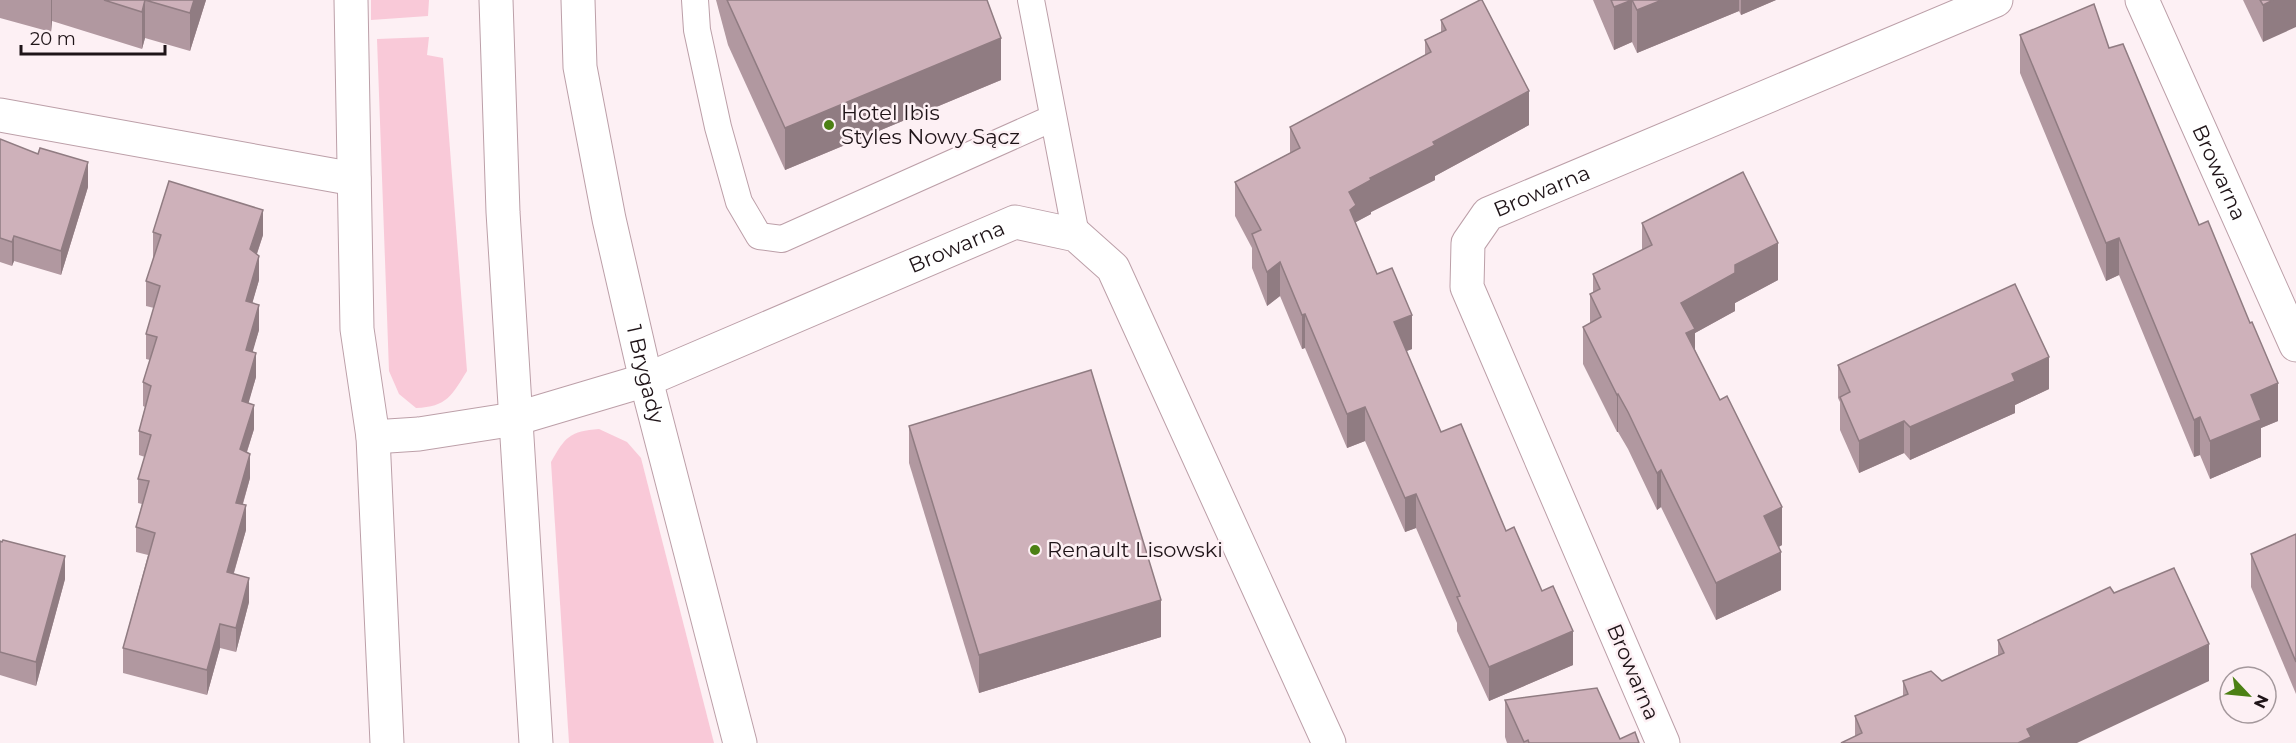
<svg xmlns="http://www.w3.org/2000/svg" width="2296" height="743" viewBox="0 0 2296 743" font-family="Montserrat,sans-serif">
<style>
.green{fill:#f9c9d8}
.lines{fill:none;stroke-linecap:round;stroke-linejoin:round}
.service-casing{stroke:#bc9fa8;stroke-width:28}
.minor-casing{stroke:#bc9fa8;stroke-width:35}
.tertiary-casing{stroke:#bc9fa8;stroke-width:35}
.service{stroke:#fff;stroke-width:26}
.minor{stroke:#fff;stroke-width:33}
.tertiary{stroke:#fff;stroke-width:33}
.wall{fill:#b198a0}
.shaded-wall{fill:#907c82}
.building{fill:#ceb1ba;stroke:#907c82;stroke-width:1.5}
.poi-dot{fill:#4c8014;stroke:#fdf0f4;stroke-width:2}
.labels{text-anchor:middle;stroke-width:5;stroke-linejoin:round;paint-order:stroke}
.poi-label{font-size:21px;fill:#1f1418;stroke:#fdf0f4;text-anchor:start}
.street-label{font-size:21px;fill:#1f1418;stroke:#fdf0f4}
</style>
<rect width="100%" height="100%" fill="#fdf0f4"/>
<g class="green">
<polygon points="371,0 429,0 428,16 371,20"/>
<path d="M429,37L427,55L443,58L467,371C452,395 447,407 416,408L399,394L389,371L377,39Z"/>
<path d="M599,429L627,442L641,458L714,743H569L551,462C565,437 570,431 599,429Z"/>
</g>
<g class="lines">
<g class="service-casing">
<g id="service">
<polyline points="695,0 697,30 718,127 739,202 759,236 782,239 1053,118"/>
<polyline points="1031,0 1076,235"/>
</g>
</g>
<g class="minor-casing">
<g id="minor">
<polyline points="351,0 357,329 373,437 419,434 515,419"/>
<path id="s1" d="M2142,0L2296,345"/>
<polyline points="0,115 354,179"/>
<path id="s2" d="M646,380L1015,222L1076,235L1113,268L1329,743"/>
<polyline points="373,437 387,743"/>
<path id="s3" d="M1663,743L1467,287L1468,243L1488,214L1996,0"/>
</g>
</g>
<g class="tertiary-casing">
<g id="tertiary">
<polyline points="496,0 503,212 536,743"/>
<path id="s4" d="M578,0L580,67L609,219L646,380L740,743"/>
<polyline points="515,419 646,380"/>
</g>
</g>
<use href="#service" class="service"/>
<use href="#minor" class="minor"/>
<use href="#tertiary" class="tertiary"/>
</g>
<g class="wall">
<polygon points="0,0 206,0 190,51 145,38 142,49 52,21 51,32 0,18"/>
<polygon points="716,0 987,0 1001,80 785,170 728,45"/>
<polygon points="1593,0 1776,0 1741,15 1739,11 1637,53 1632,42 1614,50"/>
<polygon points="2243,0 2296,0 2263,42"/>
<polygon points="1441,20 1529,125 1435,176 1435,180 1371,212 1371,214 1356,222 1356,225 1377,274 1412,349 1406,351 1441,432 1506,531 1573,665 1489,701 1457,631 1457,623 1416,528 1405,532 1365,441 1347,448 1305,348 1302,349 1280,296 1267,306 1252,268 1252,248 1235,216 1235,182 1290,153 1290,127 1425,55 1425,40 1441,32"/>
<polygon points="2020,35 2109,48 2278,421 2261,428 2261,457 2210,479 2200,455 2194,457 2119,275 2106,281 2020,73"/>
<polygon points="0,139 88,187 61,275 14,261 12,266 0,262"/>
<polygon points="1642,223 1778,280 1735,303 1735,311 1695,333 1695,350 1782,545 1779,547 1781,590 1716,620 1661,507 1657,510 1628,449 1618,432 1617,432 1583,364 1583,327 1590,323 1590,294 1593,292 1593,274 1642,250"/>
<polygon points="153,232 263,235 257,254 259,280 252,303 259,330 252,352 256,377 248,403 254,429 247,452 250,478 243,504 246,530 234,573 249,602 236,652 220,648 207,695 123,673 123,648 148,555 136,552 136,527 142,504 138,503 138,479 145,457 139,455 139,431 145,407 143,406 143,382 150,360 146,359 146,334 154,308 146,306 146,281 154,257 153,257"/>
<polygon points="1838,365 2049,389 2015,405 2015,413 1910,460 1904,453 1859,473 1840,430 1840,402 1838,398"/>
<polygon points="909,426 1161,637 979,693 909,463"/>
<polygon points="2296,534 2296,694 2251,587 2251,554"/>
<polygon points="0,541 65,579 36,686 0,675"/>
<polygon points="2114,593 2209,681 1855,736 1855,716 1903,696 1903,681 1942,681 1998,656 1998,640"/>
<polygon points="1505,700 1620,739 1639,743 1507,743 1505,737"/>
</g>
<g class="shaded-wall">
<polygon points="51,0 52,0 52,21 51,32"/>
<polygon points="145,0 145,38 142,49 142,12"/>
<polygon points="194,0 206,0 190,51 190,13"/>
<polygon points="1632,0 1632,42 1614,50 1614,7"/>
<polygon points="1662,0 1739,0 1739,11 1637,53 1637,10"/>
<polygon points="1741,0 1776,0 1741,15"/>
<polygon points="2273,0 2296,0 2296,27 2263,42 2263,5"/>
<polygon points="1001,38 1001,80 785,170 785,128"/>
<polygon points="1529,91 1529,125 1435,176 1435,180 1371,212 1371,214 1356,222 1356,239 1349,226 1349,192 1370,178 1433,142"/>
<polygon points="88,162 88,187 61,275 61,251"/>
<polygon points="263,210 263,235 250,274 250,249"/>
<polygon points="14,236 14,261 12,266 12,242"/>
<polygon points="2119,238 2119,275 2106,281 2106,243"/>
<polygon points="1778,243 1778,280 1735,303 1735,311 1695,333 1695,366 1681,340 1681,303 1735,265"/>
<polygon points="259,256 259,280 246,325 246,301"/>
<polygon points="1280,262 1280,296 1267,306 1267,272"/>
<polygon points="259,305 259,330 246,375 246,350"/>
<polygon points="1305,314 1305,348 1302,349 1302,315"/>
<polygon points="1412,315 1412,349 1394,356 1394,322"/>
<polygon points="256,353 256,377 242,426 242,401"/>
<polygon points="2049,357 2049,389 2015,405 2015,413 1910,460 1910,427 2012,374"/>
<polygon points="2278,383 2278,421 2261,428 2261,457 2210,479 2210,441 2251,395"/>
<polygon points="1618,394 1618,432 1617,432 1617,395"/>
<polygon points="254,405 254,429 240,473 240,449"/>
<polygon points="1365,407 1365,441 1347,448 1347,414"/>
<polygon points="2200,417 2200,455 2194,457 2194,420"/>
<polygon points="1904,421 1904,453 1859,473 1859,441"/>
<polygon points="250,454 250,478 236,527 236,503"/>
<polygon points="1661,470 1661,507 1657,510 1657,473"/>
<polygon points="1416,494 1416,528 1405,532 1405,498"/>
<polygon points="246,505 246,530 227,596 227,572"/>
<polygon points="1782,507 1782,545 1764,554 1764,516"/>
<polygon points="1781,552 1781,590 1716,620 1716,583"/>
<polygon points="65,556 65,579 36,686 36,662"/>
<polygon points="249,578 249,602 236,652 236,628"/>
<polygon points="1161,600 1161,637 979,693 979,655"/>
<polygon points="220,624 220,648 207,695 207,670"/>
<polygon points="1573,631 1573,665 1489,701 1489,667"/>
<polygon points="2209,644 2209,681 2077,743 2018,743 2027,729"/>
</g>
<g class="building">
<polygon points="104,0 194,0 190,13 145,0 142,12"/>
<polygon points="727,0 987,0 1001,38 785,128"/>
<polygon points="1480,0 1482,0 1529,91 1433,142 1435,145 1370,178 1371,180 1349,192 1356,205 1350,210 1377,274 1392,268 1412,315 1394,322 1441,432 1461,424 1506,531 1514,527 1542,591 1553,586 1573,631 1489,667 1457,597 1460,596 1416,494 1405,498 1365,407 1347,414 1305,314 1302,315 1280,262 1267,272 1252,234 1261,230 1235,182 1300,148 1290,127 1431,52 1425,40 1446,30 1441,20"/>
<polygon points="1611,0 1662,0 1637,10 1632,0 1614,7"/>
<polygon points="2260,0 2273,0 2263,5"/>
<polygon points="2094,4 2109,48 2123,44 2199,225 2208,221 2250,323 2252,322 2278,383 2251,395 2261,420 2210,441 2200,417 2194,420 2119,238 2106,243 2020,35"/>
<polygon points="0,139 38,154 40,148 88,162 61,251 14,236 12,242 0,238"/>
<polygon points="1743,172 1778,243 1735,265 1735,273 1681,303 1695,329 1686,333 1720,400 1727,396 1782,507 1764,516 1781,552 1716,583 1661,470 1657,473 1628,412 1618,394 1617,395 1583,327 1601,317 1590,294 1600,289 1593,274 1652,245 1642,223"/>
<polygon points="169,181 263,210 250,249 259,256 246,301 259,305 246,350 256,353 242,401 254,405 240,449 250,454 236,503 246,505 227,572 249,578 236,628 220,624 207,670 123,648 155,533 136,527 149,481 138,479 151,435 139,431 151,386 143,382 157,337 146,334 160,286 146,281 161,235 153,232"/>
<polygon points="2015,284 2049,357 2012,374 2015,381 1910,427 1904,421 1859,441 1840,397 1850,392 1838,365"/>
<polygon points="1091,370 1161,600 979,655 909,426"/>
<polygon points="2296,534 2296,662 2251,554"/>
<polygon points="3,540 65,556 36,662 0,652 0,541 2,542"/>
<polygon points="2174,568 2209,644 2027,729 2031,737 2018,743 1841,743 1862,733 1855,716 1908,694 1903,681 1931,671 1942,681 2004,653 1998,640 2110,587 2114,593"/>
<polygon points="1597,688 1620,739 1635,732 1639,743 1529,743 1528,740 1524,742 1505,700"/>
</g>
<g class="poi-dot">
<circle cx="829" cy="125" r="6"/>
<circle cx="1035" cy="550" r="6"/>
</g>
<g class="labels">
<g class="poi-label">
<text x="841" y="120">Hotel Ibis<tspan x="841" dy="24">Styles Nowy Sącz</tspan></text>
<text x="1047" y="557">Renault Lisowski</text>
</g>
<g class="street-label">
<text dy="7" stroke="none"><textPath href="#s1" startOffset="189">Browarna</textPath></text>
<text dy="7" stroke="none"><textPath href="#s3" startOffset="634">Browarna</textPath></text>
<text dy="7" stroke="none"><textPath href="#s2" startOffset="338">Browarna</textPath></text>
<text dy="7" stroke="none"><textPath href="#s4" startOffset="381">1 Brygady</textPath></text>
<text transform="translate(1633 672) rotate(67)" y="7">Browarna</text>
</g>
</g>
<g transform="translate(2248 695) rotate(116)"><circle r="28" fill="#fdf0f4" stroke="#a4989c" stroke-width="1.5"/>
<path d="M0-4.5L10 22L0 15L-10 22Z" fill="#4c8014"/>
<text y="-9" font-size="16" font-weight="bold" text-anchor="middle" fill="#1f1418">N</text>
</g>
<path d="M21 45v9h144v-9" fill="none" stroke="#1f1418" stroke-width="3"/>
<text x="30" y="45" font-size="18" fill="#1f1418" stroke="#fdf0f4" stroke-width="4.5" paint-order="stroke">20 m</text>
</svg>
